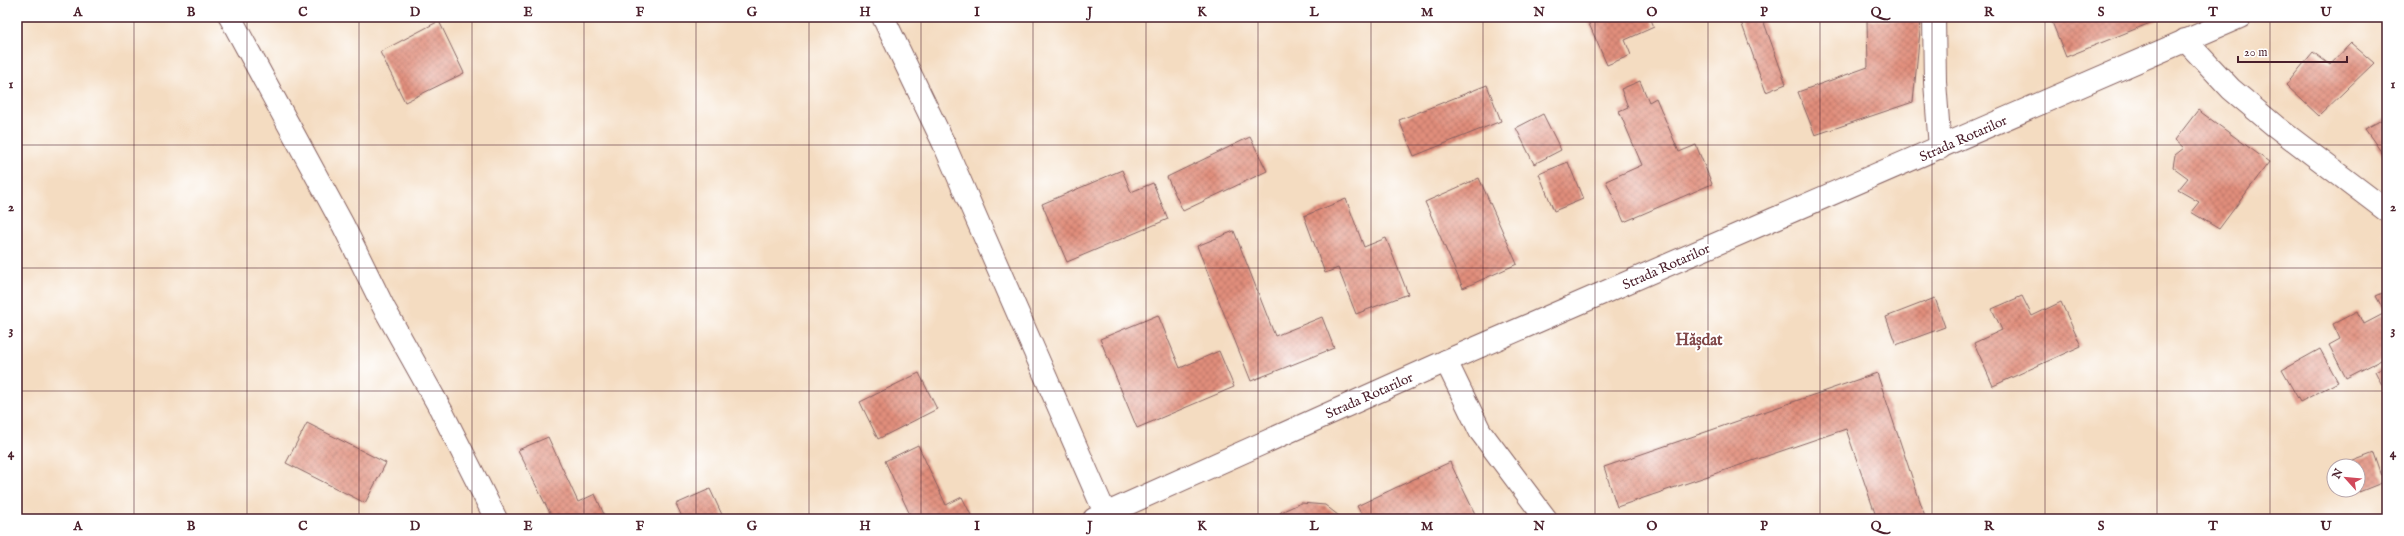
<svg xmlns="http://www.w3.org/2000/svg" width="2404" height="536" viewBox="0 0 2404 536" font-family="'IM FELL English',serif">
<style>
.building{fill:url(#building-cross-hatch)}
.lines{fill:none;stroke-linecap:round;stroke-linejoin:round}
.minor-casing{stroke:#866160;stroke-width:24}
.primary-casing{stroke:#866160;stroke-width:24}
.minor{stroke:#fff;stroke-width:22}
.primary{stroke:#fff;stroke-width:22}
.grid{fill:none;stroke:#4a1f2b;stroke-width:1;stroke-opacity:0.55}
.labels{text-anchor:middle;stroke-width:4;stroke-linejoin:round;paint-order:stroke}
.street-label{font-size:14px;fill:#4a1f2b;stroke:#fff}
.quarter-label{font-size:16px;font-weight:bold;fill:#7f4647;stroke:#fff}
.neatline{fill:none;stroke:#4a1f2b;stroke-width:1.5}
.grid-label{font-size:13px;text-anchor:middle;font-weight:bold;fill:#4a1f2b}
</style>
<defs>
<pattern id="building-cross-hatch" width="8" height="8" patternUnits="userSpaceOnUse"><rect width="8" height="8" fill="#e18e7c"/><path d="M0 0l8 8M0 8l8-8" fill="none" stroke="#b87366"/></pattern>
</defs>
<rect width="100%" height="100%" fill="#fff"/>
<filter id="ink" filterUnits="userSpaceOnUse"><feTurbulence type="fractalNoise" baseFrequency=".025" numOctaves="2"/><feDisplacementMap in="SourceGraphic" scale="8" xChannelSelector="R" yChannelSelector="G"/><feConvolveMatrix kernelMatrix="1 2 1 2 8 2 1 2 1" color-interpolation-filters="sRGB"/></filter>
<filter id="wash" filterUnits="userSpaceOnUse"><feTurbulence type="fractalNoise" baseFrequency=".012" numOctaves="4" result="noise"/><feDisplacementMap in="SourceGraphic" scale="16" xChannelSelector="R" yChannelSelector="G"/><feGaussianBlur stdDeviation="0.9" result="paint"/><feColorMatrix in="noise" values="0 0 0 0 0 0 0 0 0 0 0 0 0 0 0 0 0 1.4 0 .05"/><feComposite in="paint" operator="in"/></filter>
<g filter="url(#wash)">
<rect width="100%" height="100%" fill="#f4dcc1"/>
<g id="blocks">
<g class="building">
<polygon points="1586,17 1650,17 1654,27 1625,40 1631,55 1607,65"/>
<polygon points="1746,17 1762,17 1786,84 1766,92 1740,19"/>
<polygon points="2050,17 2165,17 2066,57"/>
<polygon points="1867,20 1921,21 1913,102 1815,135 1798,92 1868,67"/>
<polygon points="439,21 464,73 405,102 380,52"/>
<polygon points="2351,43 2374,63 2319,116 2286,85 2313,52 2330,65"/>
<polygon points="1640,81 1649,102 1656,98 1679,152 1696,145 1712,184 1624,222 1606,181 1642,165 1619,111 1628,107 1621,89"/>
<polygon points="1487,85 1501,121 1414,156 1399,120"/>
<polygon points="2198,110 2269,162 2219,229 2191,212 2199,202 2178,190 2188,178 2173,167 2175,155 2184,148 2175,140"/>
<polygon points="1543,114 1561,150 1534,164 1516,128"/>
<polygon points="2387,117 2387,160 2365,129"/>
<polygon points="1250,137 1267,171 1183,211 1167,177"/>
<polygon points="1568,162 1583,199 1554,211 1539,174"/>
<polygon points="1122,170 1131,192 1153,183 1168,219 1067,262 1042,204"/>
<polygon points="1479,178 1517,264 1463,288 1425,202"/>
<polygon points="1346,199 1364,247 1386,238 1408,294 1356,314 1338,268 1325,273 1304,216"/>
<polygon points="1234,231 1275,336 1322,317 1334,348 1251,381 1197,246"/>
<polygon points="2387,291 2387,357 2346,378 2329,345 2340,339 2333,324 2358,311 2364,324 2385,313 2376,296"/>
<polygon points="2022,296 2032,316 2061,302 2081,346 1993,386 1974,343 2002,330 1992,309"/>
<polygon points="1935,298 1945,327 1896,345 1886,317"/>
<polygon points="1158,315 1180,368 1219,351 1234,387 1137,428 1100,339"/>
<polygon points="2320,349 2338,382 2300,402 2282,370"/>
<polygon points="2387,365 2387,395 2375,371"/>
<polygon points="919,373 937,409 878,439 860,402"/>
<polygon points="1877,373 1926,519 1877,519 1846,429 1617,507 1604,467"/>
<polygon points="307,423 386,463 365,503 286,463"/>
<polygon points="548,437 578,502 595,494 606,519 553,519 518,450"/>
<polygon points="918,445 946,505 962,497 973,519 912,519 885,461"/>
<polygon points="2374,453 2384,482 2359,492 2358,466 2349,466 2348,463"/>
<polygon points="1450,462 1477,518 1364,519 1357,506"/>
<polygon points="710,489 724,519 683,519 676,504"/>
<polygon points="1301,503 1325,505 1343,519 1276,519 1281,512"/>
</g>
</g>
</g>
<g filter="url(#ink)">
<use href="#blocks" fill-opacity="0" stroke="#866160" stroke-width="1"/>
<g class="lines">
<g class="minor-casing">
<g id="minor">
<polyline points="230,17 343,225 384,308 441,410 496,519"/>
<polyline points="883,17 944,144 1105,513"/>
<polyline points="1934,17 1935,82 1940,148"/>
<polyline points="2185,40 2231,89 2275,126 2387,211"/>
<polyline points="1446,361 1480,431 1546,519"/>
</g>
</g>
<g class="primary-casing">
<polyline id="primary" points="1094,519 1446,361 2240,17"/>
</g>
<use href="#minor" class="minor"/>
<use href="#primary" class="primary"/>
</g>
</g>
<path class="grid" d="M134,17V519M247,17V519M359,17V519M472,17V519M584,17V519M696,17V519M809,17V519M921,17V519M1033,17V519M1146,17V519M1258,17V519M1371,17V519M1483,17V519M1595,17V519M1708,17V519M1820,17V519M1932,17V519M2045,17V519M2157,17V519M2270,17V519M17,145H2387M17,268H2387M17,391H2387"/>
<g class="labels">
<g class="street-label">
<text transform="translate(1963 138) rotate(-24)" y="5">Strada Rotarilor</text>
<text transform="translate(1666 266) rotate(-24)" y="5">Strada Rotarilor</text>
<text transform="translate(1369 395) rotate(-24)" y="5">Strada Rotarilor</text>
</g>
<g class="quarter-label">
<text x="1699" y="345">Hășdat</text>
</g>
</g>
<rect width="2404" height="536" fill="none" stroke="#fff" stroke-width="44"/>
<g transform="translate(2346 478) rotate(297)"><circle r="19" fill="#ffffff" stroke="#b7a5aa"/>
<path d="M0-3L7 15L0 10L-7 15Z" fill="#d1495b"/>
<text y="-6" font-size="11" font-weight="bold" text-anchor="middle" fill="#4a1f2b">N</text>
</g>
<path d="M2238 56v6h109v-6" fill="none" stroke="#4a1f2b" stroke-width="2"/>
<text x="2244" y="56" font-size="12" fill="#4a1f2b" stroke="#ffffff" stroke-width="3" paint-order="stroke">20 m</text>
<rect x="22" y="22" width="2360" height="492" class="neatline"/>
<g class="grid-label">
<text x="78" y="16">A</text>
<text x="191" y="16">B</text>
<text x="303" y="16">C</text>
<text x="415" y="16">D</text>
<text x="528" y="16">E</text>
<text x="640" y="16">F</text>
<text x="752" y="16">G</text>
<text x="865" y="16">H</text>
<text x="977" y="16">I</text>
<text x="1090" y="16">J</text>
<text x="1202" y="16">K</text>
<text x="1314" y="16">L</text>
<text x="1427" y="16">M</text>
<text x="1539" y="16">N</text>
<text x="1652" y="16">O</text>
<text x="1764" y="16">P</text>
<text x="1876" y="16">Q</text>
<text x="1989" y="16">R</text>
<text x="2101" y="16">S</text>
<text x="2213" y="16">T</text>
<text x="2326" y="16">U</text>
<text x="11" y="88">1</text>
<text x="2393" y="88">1</text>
<text x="11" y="211">2</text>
<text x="2393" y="211">2</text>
<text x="11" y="334">3</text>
<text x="2393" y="334">3</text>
<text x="11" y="457">4</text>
<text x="2393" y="457">4</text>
<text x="78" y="530">A</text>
<text x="191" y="530">B</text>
<text x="303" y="530">C</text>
<text x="415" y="530">D</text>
<text x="528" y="530">E</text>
<text x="640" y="530">F</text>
<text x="752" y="530">G</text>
<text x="865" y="530">H</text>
<text x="977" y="530">I</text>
<text x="1090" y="530">J</text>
<text x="1202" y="530">K</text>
<text x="1314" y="530">L</text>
<text x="1427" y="530">M</text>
<text x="1539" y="530">N</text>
<text x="1652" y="530">O</text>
<text x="1764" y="530">P</text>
<text x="1876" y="530">Q</text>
<text x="1989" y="530">R</text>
<text x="2101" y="530">S</text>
<text x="2213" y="530">T</text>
<text x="2326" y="530">U</text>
</g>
</svg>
